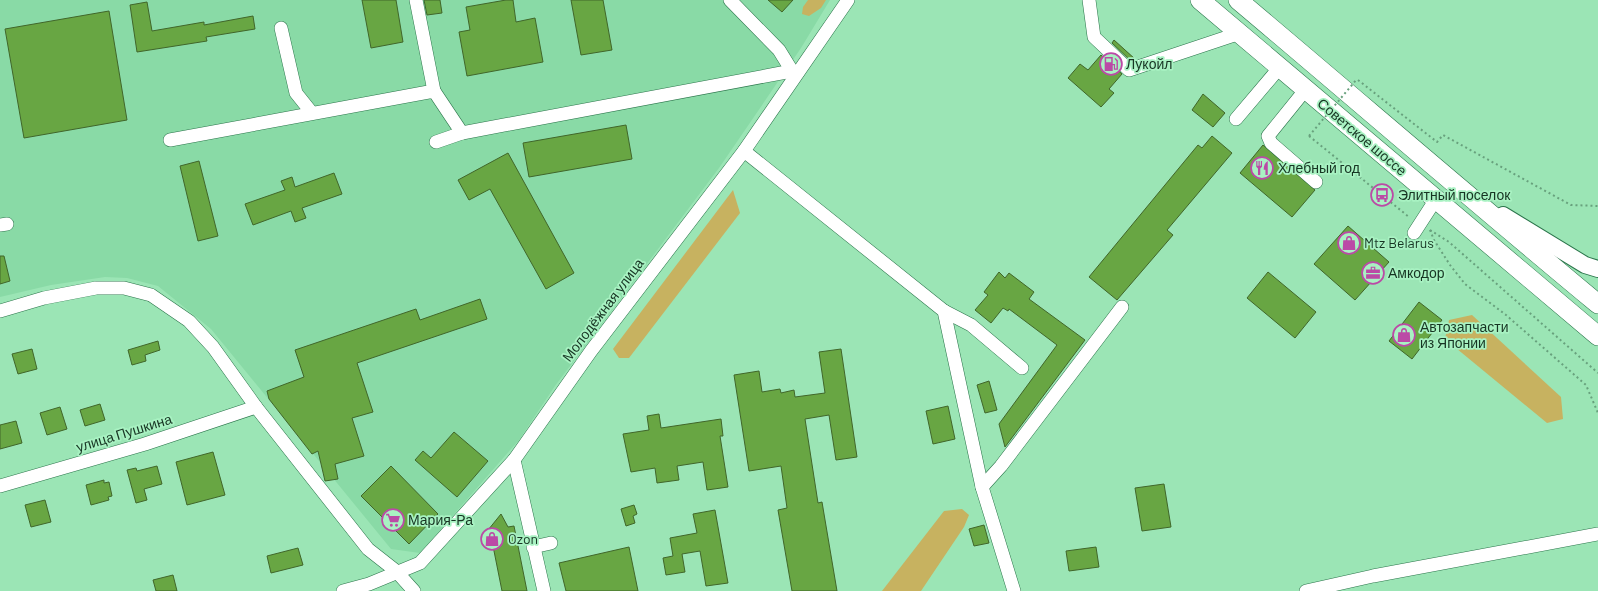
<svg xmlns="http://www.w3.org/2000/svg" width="1598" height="591" viewBox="0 0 1598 591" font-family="Barlow,sans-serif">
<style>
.built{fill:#89daa6}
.green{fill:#c7b260}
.building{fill:#68a643;stroke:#40662a}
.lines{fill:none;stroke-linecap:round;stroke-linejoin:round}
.minor-casing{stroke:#2b754b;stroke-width:14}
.major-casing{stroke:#2b754b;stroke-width:18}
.highway-casing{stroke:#2b754b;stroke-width:20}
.path{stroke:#68a17d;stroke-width:2;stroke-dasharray:2 3;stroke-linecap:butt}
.minor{stroke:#fff;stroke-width:13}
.major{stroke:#fff;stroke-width:16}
.highway{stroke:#fff;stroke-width:19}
.path-bridge{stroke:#68a17d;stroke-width:2;stroke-dasharray:2 3;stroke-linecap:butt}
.labels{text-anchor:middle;stroke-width:3.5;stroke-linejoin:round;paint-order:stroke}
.poi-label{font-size:14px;fill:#173523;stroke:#a8f2c2;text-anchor:start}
.street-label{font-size:14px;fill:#173523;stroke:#a8f2c2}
</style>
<rect width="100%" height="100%" fill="#9be5b5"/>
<polygon class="built" points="0,0 830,0 801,48 719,168 555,386 519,440 420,553 391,549 211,329 158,286 127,278 105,277 51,285 0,297"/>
<g class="green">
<polygon points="808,0 826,0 821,8 809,16 802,14 803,7"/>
<polygon points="733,190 740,213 629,358 619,358 613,349"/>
<polygon points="1472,315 1561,397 1563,419 1547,423 1445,339 1449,320"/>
<polygon points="962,509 969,515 964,527 921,591 882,591 944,511"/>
</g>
<g class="building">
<polygon points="362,0 396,0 403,42 371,48"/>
<polygon points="424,0 440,0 442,13 427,15"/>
<polygon points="506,0 513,0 516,22 535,18 543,62 467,76 459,32 470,30 466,7"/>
<polygon points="571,0 603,0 612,50 581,55"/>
<polygon points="768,0 793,0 782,12"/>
<polygon points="147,2 152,31 204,22 204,25 253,16 255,29 206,37 207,41 137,52 130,5"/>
<polygon points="109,11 127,120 24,138 5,29"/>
<polygon points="1114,40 1135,59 1134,60 1131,61 1112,43"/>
<polygon points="1101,55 1122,74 1109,89 1114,93 1101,107 1068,78 1080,64 1088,70"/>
<polygon points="1203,94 1225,113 1213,127 1192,110"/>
<polygon points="626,125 632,159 529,177 523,143"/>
<polygon points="1212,136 1232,153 1167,230 1173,235 1117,300 1089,277 1198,145 1202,148"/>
<polygon points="1263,145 1315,190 1292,217 1240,173"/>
<polygon points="508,153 574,273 546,289 490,189 469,200 458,180"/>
<polygon points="199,161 218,236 198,241 180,166"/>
<polygon points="334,173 342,194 302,208 306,218 295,222 291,211 253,225 245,204 285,190 281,181 292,177 295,187"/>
<polygon points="1348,226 1389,262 1355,300 1314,264"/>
<polygon points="0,256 4,256 10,281 0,284"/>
<polygon points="999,272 1005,278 1009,273 1034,292 1029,299 1085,340 1005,447 999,424 1057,345 1009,309 1008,311 1003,308 991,323 975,310 988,295 984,292"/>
<polygon points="1268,272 1316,312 1295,338 1247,298"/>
<polygon points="480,299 487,319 357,363 373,412 352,418 364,456 335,464 338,479 325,481 318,451 312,454 269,399 267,391 304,377 295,350 416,309 420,320"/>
<polygon points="1419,302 1442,320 1412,359 1389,341"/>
<polygon points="158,341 160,350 145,355 146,361 132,365 128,350"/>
<polygon points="32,349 37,369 18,374 12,354"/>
<polygon points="841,349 857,457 836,460 829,415 805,419 818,503 822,502 837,591 792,591 778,510 787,508 781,466 749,471 734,375 759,371 762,392 780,389 781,393 794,390 795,397 825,393 819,352"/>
<polygon points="989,381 997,410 985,413 977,385"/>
<polygon points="100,404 105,420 85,426 80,410"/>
<polygon points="948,406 955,439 933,444 926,411"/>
<polygon points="60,407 67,429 47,435 40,413"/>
<polygon points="659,414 661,428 721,419 723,436 720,436 728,487 707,490 703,462 677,466 679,480 657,483 655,468 631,472 623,434 649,430 647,416"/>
<polygon points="16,421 22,443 0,449 0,425"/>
<polygon points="454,432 488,461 457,497 415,460 423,451 431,458"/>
<polygon points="213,452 225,495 187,505 176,462"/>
<polygon points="157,466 162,484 144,489 147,500 136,503 127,470 136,468 137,471"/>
<polygon points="391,466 438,514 409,544 361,496"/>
<polygon points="104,480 104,483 109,482 112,496 108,497 109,500 91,505 86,485"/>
<polygon points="1164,484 1171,527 1142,531 1135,488"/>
<polygon points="45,500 51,522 31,527 25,505"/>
<polygon points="634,505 637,514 633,516 635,523 626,526 621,509"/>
<polygon points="715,510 728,583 706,586 700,551 682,554 685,572 666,575 663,558 673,556 670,538 697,533 693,514"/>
<polygon points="501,514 508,527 514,526 527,591 502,591 492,541 484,535"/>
<polygon points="984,525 989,543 974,546 969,529"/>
<polygon points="629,547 638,591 566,591 559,563"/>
<polygon points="1096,547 1099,567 1069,571 1066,551"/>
<polygon points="298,548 303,565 271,573 267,556"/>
<polygon points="173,575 177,591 156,591 153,580"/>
</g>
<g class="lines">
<g class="minor-casing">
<g id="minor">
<polyline points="416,0 434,91"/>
<polyline points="730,0 779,50 792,71"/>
<polyline points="1089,0 1094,37 1129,70 1240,33"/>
<polyline points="281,28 296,93 312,113"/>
<polyline points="1306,89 1268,136 1271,143 1316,182"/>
<polyline points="1236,119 1280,67"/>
<polyline points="170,140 434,91 462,133 792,71 798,72"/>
<polyline points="436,142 462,133"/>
<polyline points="744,151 944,311 982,487 1014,591"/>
<polyline points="0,225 7,224"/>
<polyline points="1414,233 1436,199"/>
<polyline points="0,311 44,298 96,288 124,288 151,295 189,321 213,347 256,407 368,549 396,571 414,591"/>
<polyline points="944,311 971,325 1022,368"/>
<polyline points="514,460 544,591"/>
<polyline points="0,486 145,444 256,407"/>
<polyline points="982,487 1001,466 1122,307"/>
<polyline points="533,547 551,543"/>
<polyline points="343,591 369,584 420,563 514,460 591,351 744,151 848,0"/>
<polyline points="1306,591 1373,576 1598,534"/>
</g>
</g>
<g class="major-casing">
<polyline id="major" points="1503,215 1585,265 1598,269"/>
</g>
<g class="highway-casing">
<g id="highway">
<polyline points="1200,0 1598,336"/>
<path d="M1238,0C1358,101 1477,204 1598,304"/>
</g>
</g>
<g class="path">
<polyline points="1358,80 1437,142 1443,135 1571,205 1598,206"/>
<polyline points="1309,136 1409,217"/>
<polyline points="1430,230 1449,242 1598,373"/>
<polyline points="1430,230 1434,240 1450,265 1465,284 1506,315 1586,385 1598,413"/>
</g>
<use href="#minor" class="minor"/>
<use href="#major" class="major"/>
<use href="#highway" class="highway"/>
<polyline class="path-bridge" points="1309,136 1357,79"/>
</g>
<defs>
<g id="fuel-ring" transform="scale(1.15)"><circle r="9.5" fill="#a8f2c2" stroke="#bb4aa6" stroke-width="1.5"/><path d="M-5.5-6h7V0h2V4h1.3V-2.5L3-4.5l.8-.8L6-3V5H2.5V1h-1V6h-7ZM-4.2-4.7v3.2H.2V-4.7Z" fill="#bb4aa6"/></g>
<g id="restaurant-ring" transform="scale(1.15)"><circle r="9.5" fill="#a8f2c2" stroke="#bb4aa6" stroke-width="1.5"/><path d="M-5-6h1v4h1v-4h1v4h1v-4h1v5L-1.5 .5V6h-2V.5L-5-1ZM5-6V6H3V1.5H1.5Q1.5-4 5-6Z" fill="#bb4aa6"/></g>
<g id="bus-ring" transform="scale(1.15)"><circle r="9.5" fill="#a8f2c2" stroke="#bb4aa6" stroke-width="1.5"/><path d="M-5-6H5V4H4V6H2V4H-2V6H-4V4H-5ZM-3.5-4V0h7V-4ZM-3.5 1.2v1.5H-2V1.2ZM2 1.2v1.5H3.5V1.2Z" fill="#bb4aa6"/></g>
<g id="shop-ring" transform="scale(1.15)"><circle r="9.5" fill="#a8f2c2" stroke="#bb4aa6" stroke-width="1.5"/><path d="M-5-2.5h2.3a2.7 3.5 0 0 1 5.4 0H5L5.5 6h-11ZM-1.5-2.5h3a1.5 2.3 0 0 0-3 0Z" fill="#bb4aa6"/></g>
<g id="office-ring" transform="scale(1.15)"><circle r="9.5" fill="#a8f2c2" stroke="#bb4aa6" stroke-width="1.5"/><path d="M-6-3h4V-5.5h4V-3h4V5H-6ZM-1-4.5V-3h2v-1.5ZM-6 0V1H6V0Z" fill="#bb4aa6"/></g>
<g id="supermarket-ring" transform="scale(1.15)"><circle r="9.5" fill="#a8f2c2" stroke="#bb4aa6" stroke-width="1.5"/><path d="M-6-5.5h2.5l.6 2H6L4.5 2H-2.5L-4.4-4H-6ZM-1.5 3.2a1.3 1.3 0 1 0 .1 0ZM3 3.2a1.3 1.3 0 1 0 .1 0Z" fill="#bb4aa6"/></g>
</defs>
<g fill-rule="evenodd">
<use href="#fuel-ring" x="1111" y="64"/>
<use href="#restaurant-ring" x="1262" y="168"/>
<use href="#bus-ring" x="1382" y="195"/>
<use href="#shop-ring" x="1349" y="243"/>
<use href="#office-ring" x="1373" y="273"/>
<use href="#shop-ring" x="1404" y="335"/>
<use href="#supermarket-ring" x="393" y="520"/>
<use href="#shop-ring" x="492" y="539"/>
</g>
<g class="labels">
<g class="poi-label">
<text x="1126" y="69">Лукойл</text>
<text x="1278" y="173">Хлебный год</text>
<text x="1398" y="200">Элитный поселок</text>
<text x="1364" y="248">Mtz Belarus</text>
<text x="1388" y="278">Амкодор</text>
<text x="1420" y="332">Автозапчасти<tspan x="1420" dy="16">из Японии</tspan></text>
<text x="408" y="525">Мария-Ра</text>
<text x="508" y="544">Ozon</text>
</g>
<g class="street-label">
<text transform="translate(1362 137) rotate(40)" y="5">Советское шоссе</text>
<text transform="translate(603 310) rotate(-53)" y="5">Молодёжная улица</text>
<text transform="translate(124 433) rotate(-17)" y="5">улица Пушкина</text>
</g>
</g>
</svg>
